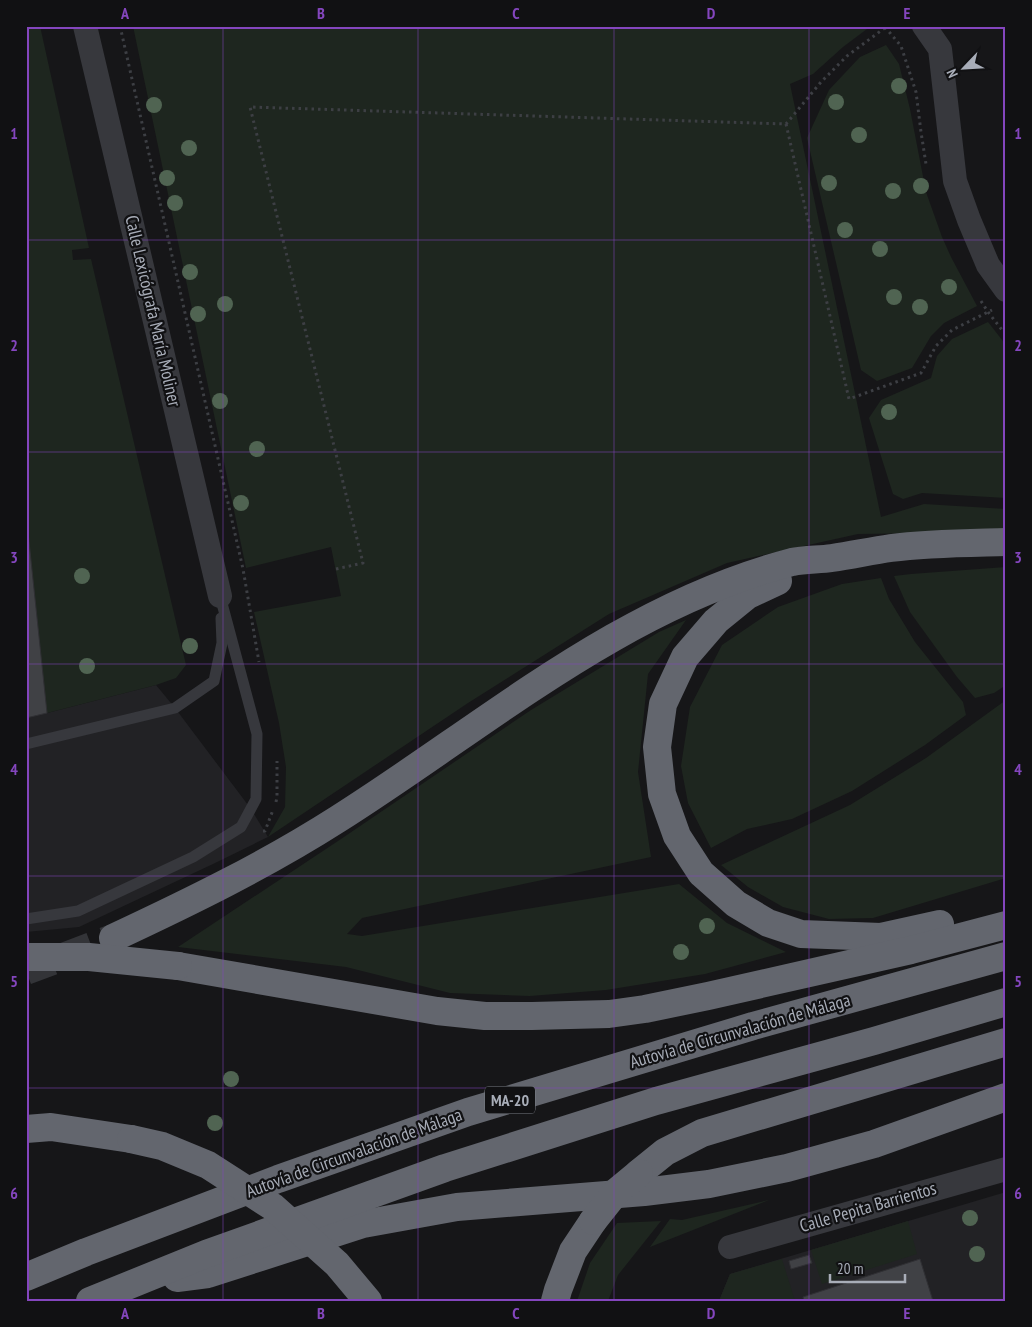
<svg xmlns="http://www.w3.org/2000/svg" width="1032" height="1327" viewBox="0 0 1032 1327" font-family="'PT Sans Narrow',sans-serif">
<style>
.built{fill:#222225}
.green{fill:#1e261f}
.building{fill:#404145;stroke:#303034}
.lines{fill:none;stroke-linecap:round;stroke-linejoin:round}
.motorway-tunnel{stroke:#333438;stroke-width:28;stroke-dasharray:28 14;stroke-linecap:butt}
.path{stroke:#3d3f44;stroke-width:3;stroke-dasharray:2.5 4;stroke-linecap:butt}
.service{stroke:#37383d;stroke-width:11}
.minor{stroke:#37383d;stroke-width:24}
.motorway{stroke:#63666e;stroke-width:28}
.motorway-bridge{stroke:#63666e;stroke-width:28}
.tree{fill:#506452}
.grid{fill:none;stroke:#8446be;stroke-width:1;stroke-opacity:0.55}
.labels{text-anchor:middle;stroke-width:4.5;stroke-linejoin:round;paint-order:stroke}
.shield{fill:#111113;stroke:#7b7e86;stroke-width:1}
.shield-label{font-size:16px;font-weight:bold;fill:#a8adb8}
.street-label{font-size:18px;fill:#a8adb8;stroke:#111113}
.neatline{fill:none;stroke:#8446be;stroke-width:2}
.grid-label{font-size:16px;text-anchor:middle;font-weight:bold;fill:#8446be}
</style>
<rect width="100%" height="100%" fill="#161618"/>
<g class="built">
<polygon points="26,521 28,532 47,713 156,685 175,708 251,809 268,837 213,864 79,927 26,932"/>
<polygon points="1006,1192 1006,1301 719,1301 730,1274"/>
</g>
<g class="green">
<polygon points="26,26 40,26 89,248 72,250 73,260 91,259 186,665 176,678 156,685 47,713 28,532 26,521"/>
<polygon points="133,26 871,26 843,47 813,74 790,84 881,517 924,504 1006,509 1006,532 858,534 727,563 609,614 468,703 268,837 285,807 286,767 279,723 254,612 341,596 331,547 246,568"/>
<polygon points="886,45 899,64 910,109 926,192 942,237 951,257 977,306 944,323 931,336 912,368 877,381 861,370 807,138 829,90 860,57"/>
<polygon points="988,322 1006,345 1006,498 922,493 903,499 893,494 869,418 881,400 931,378 937,356 952,339"/>
<polygon points="1006,567 1006,685 994,693 975,698 957,677 910,612 894,576 911,574"/>
<polygon points="881,578 889,599 915,642 963,702 966,715 925,745 852,791 792,819 747,829 711,848 688,803 681,766 690,707 722,645 778,607 842,584"/>
<polygon points="686,620 648,674 638,772 651,857 362,918 347,934 362,936 679,884 727,923 786,952 705,974 606,990 530,996 450,993 346,967 178,947 341,839 531,710 659,632"/>
<polygon points="1006,700 1006,878 873,918 829,919 783,907 748,887 721,865 850,805 926,758"/>
<polygon points="769,1200 650,1247 670,1219 682,1220"/>
<polygon points="661,1221 618,1275 608,1301 577,1301 590,1263 617,1223"/>
<polygon points="908,1221 917,1254 822,1284 811,1250"/>
<polygon points="782,1259 795,1301 719,1301 730,1274"/>
</g>
<g class="building">
<polygon points="26,521 28,532 47,713 26,718"/>
<polygon points="809,1255 812,1263 791,1269 789,1261"/>
<polygon points="920,1259 933,1301 804,1301 803,1297"/>
</g>
<g class="lines">
<polyline class="motorway-tunnel" points="26,971 113,938"/>
<g class="path">
<polyline points="120,26 243,569 259,662"/>
<polyline points="885,27 901,46 916,92 921,132 926,164"/>
<polyline points="786,124 849,399 921,373 936,346 952,330 992,310"/>
<polyline points="981,301 988,312 1006,335"/>
<polyline points="336,569 363,563 250,107 786,124 821,82 847,56 886,27"/>
<polyline points="276,802 277,797 277,761"/>
<polyline points="263,831 265,831 273,810"/>
</g>
<g class="service">
<polyline points="26,744 171,709 175,708 214,681 222,643 221,618"/>
<polyline points="26,919 78,911 193,857 241,827 256,799 257,734 220,596"/>
</g>
<g class="minor">
<polyline points="85,26 220,596"/>
<polyline points="924,26 940,49 955,181 969,220 988,265 1006,290"/>
<polyline points="730,1247 1006,1169"/>
</g>
<g class="motorway">
<polyline points="778,581 748,595 716,621 685,657 663,704 657,747 662,794 677,836 701,873 736,904 768,923 801,934 881,937 940,924"/>
<path d="M113,938C190,902 266,865 338,819C485,726 620,607 792,562C805,559 819,560 832,558C852,555 871,551 891,548C928,543 968,543 1006,542"/>
<polyline points="178,966 437,1011 485,1016 532,1016 609,1014 645,1009 708,996 911,950 1006,925"/>
<polyline points="26,1129 51,1127 131,1139"/>
<polyline points="639,1173 665,1152 702,1133 1006,1042"/>
<polyline points="26,1277 86,1252 278,1179 468,1112 753,1026 1006,956"/>
<polyline points="177,1278 208,1274 363,1224 457,1207 644,1192 709,1184 787,1168 874,1144 1006,1097"/>
<polyline points="90,1301 206,1254 445,1168 656,1101 874,1041 1006,1002"/>
<polyline points="555,1301 558,1290 573,1251 593,1221"/>
</g>
<g class="motorway-bridge">
<polyline points="26,957 89,957 178,966"/>
<polyline points="131,1139 162,1146 208,1165 273,1207 337,1264 368,1301"/>
<polyline points="593,1221 616,1192 639,1173"/>
</g>
</g>
<g class="tree">
<circle cx="899" cy="86" r="8"/>
<circle cx="836" cy="102" r="8"/>
<circle cx="154" cy="105" r="8"/>
<circle cx="859" cy="135" r="8"/>
<circle cx="189" cy="148" r="8"/>
<circle cx="167" cy="178" r="8"/>
<circle cx="829" cy="183" r="8"/>
<circle cx="921" cy="186" r="8"/>
<circle cx="893" cy="191" r="8"/>
<circle cx="175" cy="203" r="8"/>
<circle cx="845" cy="230" r="8"/>
<circle cx="880" cy="249" r="8"/>
<circle cx="190" cy="272" r="8"/>
<circle cx="949" cy="287" r="8"/>
<circle cx="894" cy="297" r="8"/>
<circle cx="225" cy="304" r="8"/>
<circle cx="920" cy="307" r="8"/>
<circle cx="198" cy="314" r="8"/>
<circle cx="220" cy="401" r="8"/>
<circle cx="889" cy="412" r="8"/>
<circle cx="257" cy="449" r="8"/>
<circle cx="241" cy="503" r="8"/>
<circle cx="82" cy="576" r="8"/>
<circle cx="190" cy="646" r="8"/>
<circle cx="87" cy="666" r="8"/>
<circle cx="707" cy="926" r="8"/>
<circle cx="681" cy="952" r="8"/>
<circle cx="231" cy="1079" r="8"/>
<circle cx="215" cy="1123" r="8"/>
<circle cx="970" cy="1218" r="8"/>
<circle cx="977" cy="1254" r="8"/>
</g>
<path class="grid" d="M223,26V1301M418,26V1301M614,26V1301M809,26V1301M26,240H1006M26,452H1006M26,664H1006M26,876H1006M26,1088H1006"/>
<g class="labels">
<rect class="shield" x="485" y="1086.5" width="50" height="27" rx="4"/>
<g class="shield-label">
<text x="510" y="1106">MA-20</text>
</g>
<g class="street-label">
<text transform="translate(153 311) rotate(77)" y="6">Calle Lexicógrafa María Moliner</text>
<text transform="translate(740 1031) rotate(-16)" y="6">Autovía de Circunvalación de Málaga</text>
<text transform="translate(354 1153) rotate(-20)" y="6">Autovía de Circunvalación de Málaga</text>
<text transform="translate(868 1207) rotate(-16)" y="6">Calle Pepita Barrientos</text>
</g>
</g>
<rect width="1032" height="1327" fill="none" stroke="#111113" stroke-width="55"/>
<g transform="translate(964 68) rotate(245)" stroke="#111113" stroke-width="4" paint-order="stroke">
<path d="M0-4L9 19L0 12L-9 19Z" fill="#a8adb8"/>
<text y="-8" font-size="14" font-weight="bold" text-anchor="middle" fill="#a8adb8">N</text>
</g>
<path d="M830 1274v8h75v-8" fill="none" stroke="#a8adb8" stroke-width="2.5"/>
<text x="837" y="1274" font-size="15" fill="#a8adb8" stroke="#111113" stroke-width="4" paint-order="stroke">20 m</text>
<rect x="28" y="28" width="976" height="1272" class="neatline"/>
<g class="grid-label">
<text x="125" y="19">A</text>
<text x="321" y="19">B</text>
<text x="516" y="19">C</text>
<text x="711" y="19">D</text>
<text x="907" y="19">E</text>
<text x="14" y="139">1</text>
<text x="1018" y="139">1</text>
<text x="14" y="351">2</text>
<text x="1018" y="351">2</text>
<text x="14" y="563">3</text>
<text x="1018" y="563">3</text>
<text x="14" y="775">4</text>
<text x="1018" y="775">4</text>
<text x="14" y="987">5</text>
<text x="1018" y="987">5</text>
<text x="14" y="1199">6</text>
<text x="1018" y="1199">6</text>
<text x="125" y="1319">A</text>
<text x="321" y="1319">B</text>
<text x="516" y="1319">C</text>
<text x="711" y="1319">D</text>
<text x="907" y="1319">E</text>
</g>
</svg>
